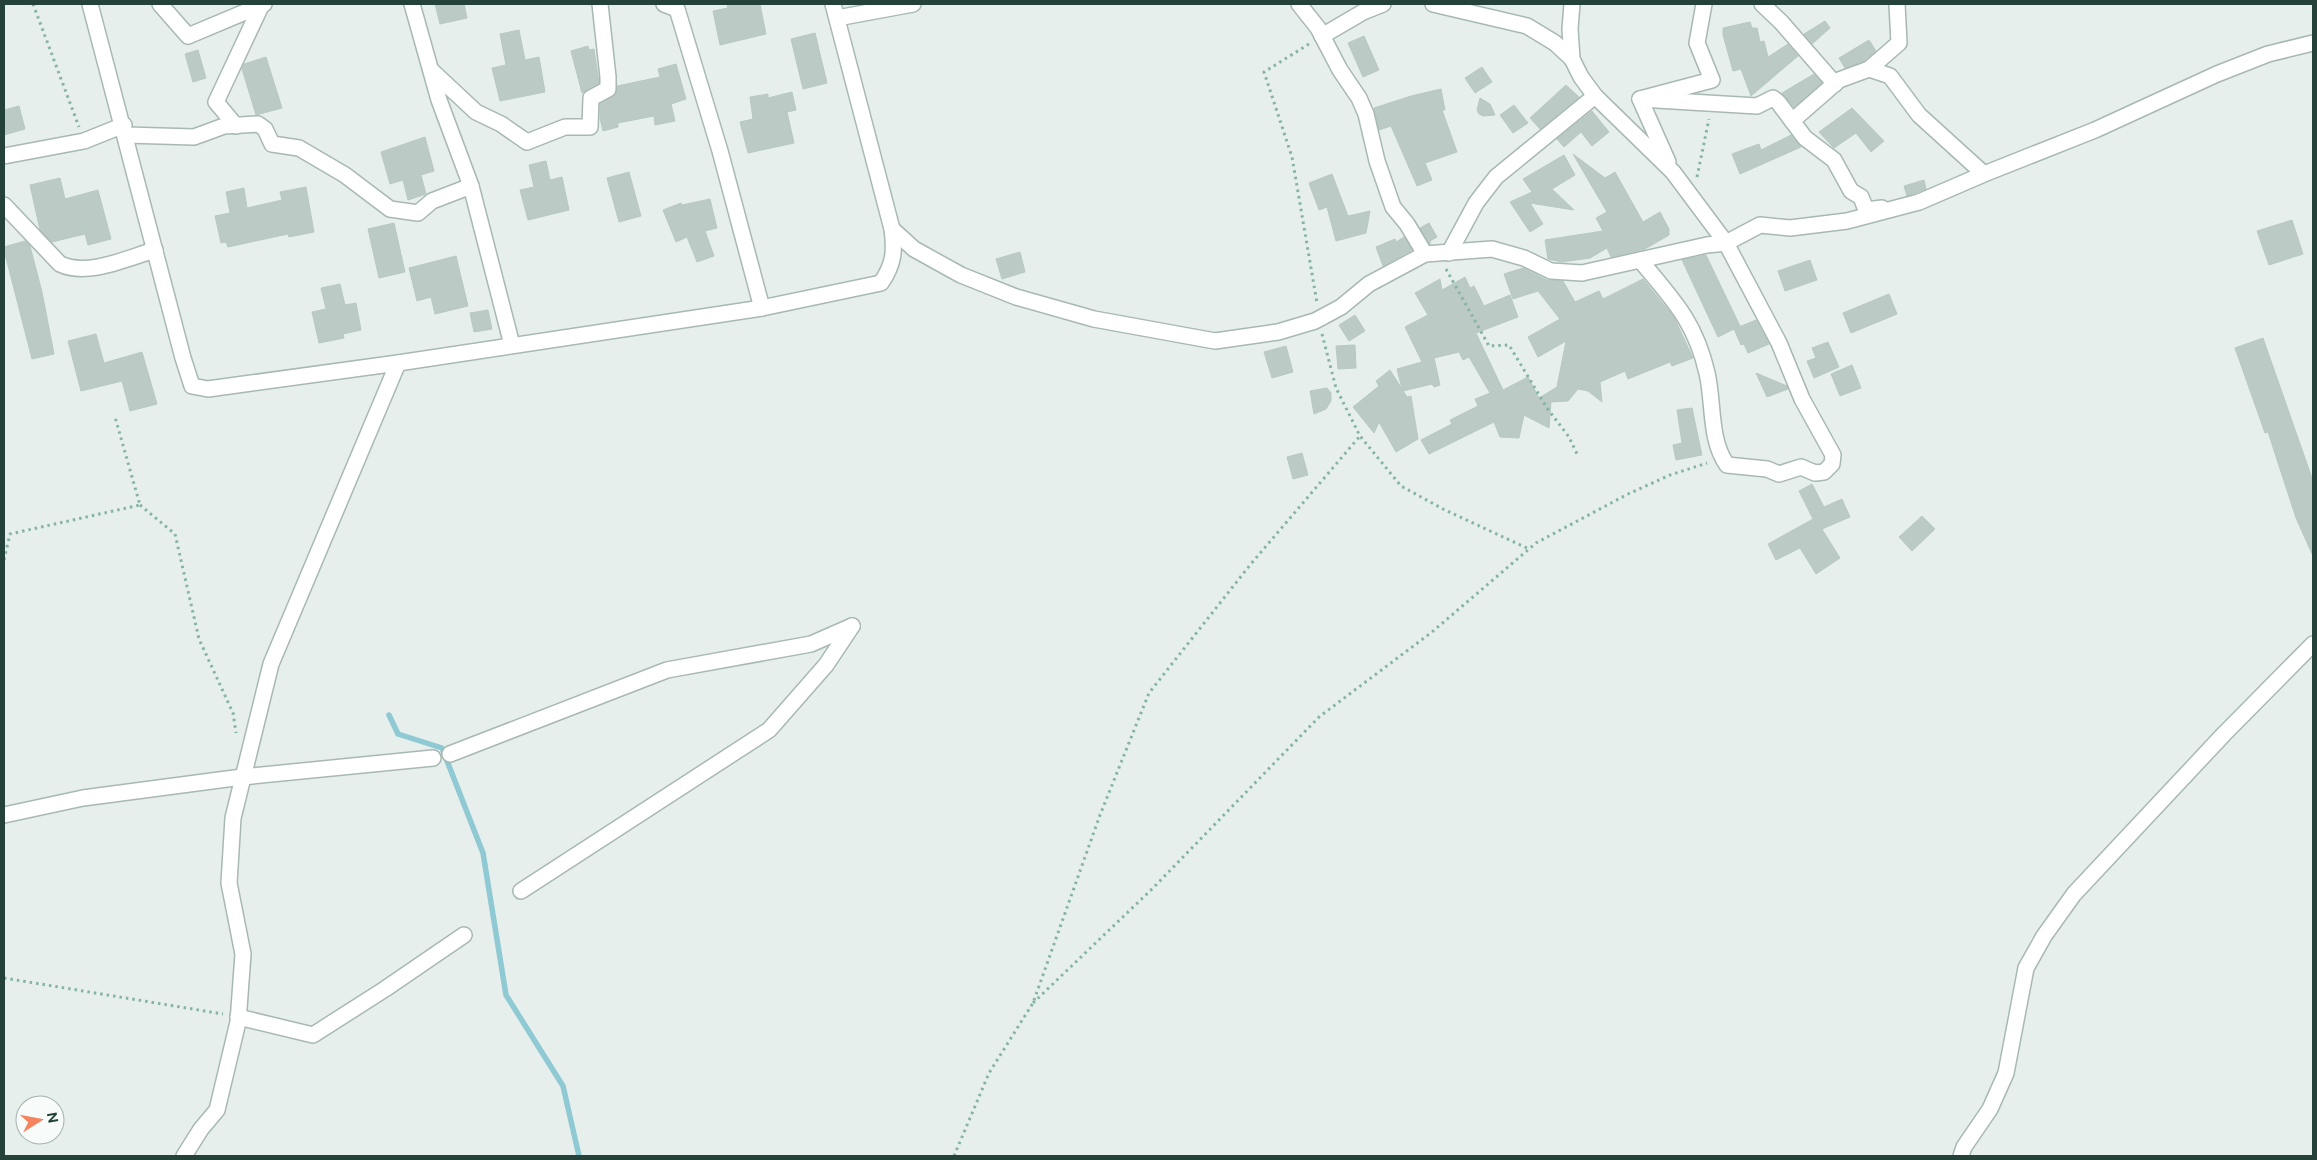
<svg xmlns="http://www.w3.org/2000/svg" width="2317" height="1160" viewBox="0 0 2317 1160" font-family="Figtree,sans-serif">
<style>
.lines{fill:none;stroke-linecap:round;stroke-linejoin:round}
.stream{stroke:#8ec9d4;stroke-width:5.5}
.building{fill:#bbcac4;stroke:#b8c9c2}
.minor-casing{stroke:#a8b8b2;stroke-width:18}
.path{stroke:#86b3a5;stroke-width:3;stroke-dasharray:2.5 4;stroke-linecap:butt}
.minor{stroke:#fff;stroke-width:15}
</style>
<rect width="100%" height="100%" fill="#e6efeb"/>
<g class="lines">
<polyline class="stream" points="389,715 398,734 442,748 483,853 506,995 563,1086 579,1156"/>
</g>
<g class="building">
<polygon points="435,4 464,4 467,18 440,24"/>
<polygon points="727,4 760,4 766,34 720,45 713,11 728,8"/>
<polygon points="1825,21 1830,28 1812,44 1804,34"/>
<polygon points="1750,22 1752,28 1757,28 1760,42 1764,41 1768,57 1788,44 1798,56 1751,96 1741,69 1733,71 1723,35 1723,28"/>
<polygon points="519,30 525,60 539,57 545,92 500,101 492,68 506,65 500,34"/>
<polygon points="815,33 827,83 803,89 791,39"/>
<polygon points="1364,36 1379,70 1363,77 1348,43"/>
<polygon points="1869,40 1876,51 1864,61 1845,68 1839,58"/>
<polygon points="588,46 589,50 594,49 599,83 582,93 571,51"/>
<polygon points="198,50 206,78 193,82 185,54"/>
<polygon points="266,57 282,108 256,115 242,69 244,64"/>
<polygon points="676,64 686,99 671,104 675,121 655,125 654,116 618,123 618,127 603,131 600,118 600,104 616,94 617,86 660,77 658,69"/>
<polygon points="1482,67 1492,82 1475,93 1465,78"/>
<polygon points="1814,74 1822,83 1794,107 1782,93"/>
<polygon points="1566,85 1579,97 1540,129 1530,118"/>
<polygon points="1441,89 1445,110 1442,110 1457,152 1425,163 1432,180 1417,186 1391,126 1379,130 1374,108 1411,96"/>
<polygon points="792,92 796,110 787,112 794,143 748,153 740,122 753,119 750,97 768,94 768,98"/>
<polygon points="1480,98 1490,104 1495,115 1483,116 1479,114 1477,110"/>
<polygon points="1514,105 1528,123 1513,133 1500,115"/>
<polygon points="19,106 25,129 4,135 4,110"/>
<polygon points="1852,108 1884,141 1871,152 1856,133 1834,148 1819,132"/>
<polygon points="1592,111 1609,132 1592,146 1581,132 1564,147 1557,139"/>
<polygon points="1791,135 1801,147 1740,174 1732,154 1759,144 1761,150"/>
<polygon points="425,137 434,171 421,175 426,194 408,200 403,180 390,184 381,152"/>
<polygon points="1573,154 1605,178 1615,172 1643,222 1660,212 1669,229 1669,235 1645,249 1611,257 1607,248 1590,258 1562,262 1548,259 1545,240 1603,231 1596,218 1607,212"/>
<polygon points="1564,155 1575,175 1552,189 1574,210 1530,203 1543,224 1530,232 1510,202 1532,192 1523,179"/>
<polygon points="546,161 550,180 562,177 569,210 528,220 520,190 534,187 529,165"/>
<polygon points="629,172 641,216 619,222 607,178"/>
<polygon points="1332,174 1348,216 1370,211 1366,233 1336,241 1327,207 1319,210 1309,183"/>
<polygon points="60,178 65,199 98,190 111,239 88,245 85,234 52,242 40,230 30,185"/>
<polygon points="1924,180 1926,189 1907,196 1904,186"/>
<polygon points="306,187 314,232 289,237 288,234 228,247 226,242 221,243 215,216 230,213 226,192 244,188 247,208 282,200 280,192"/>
<polygon points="710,199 717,228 705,231 714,256 697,262 687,237 676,242 663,210 681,203 682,205"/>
<polygon points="2292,220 2303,254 2269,265 2257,231"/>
<polygon points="394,223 405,272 379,278 368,229"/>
<polygon points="1429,223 1437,237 1430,241 1430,244 1420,228"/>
<polygon points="1404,237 1412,250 1383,266 1376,247 1395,239 1396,242"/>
<polygon points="25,241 30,246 42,292 54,354 32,359 4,250 4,247"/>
<polygon points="1020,252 1025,272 1002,279 996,259"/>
<polygon points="1706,255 1740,326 1718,337 1682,260"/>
<polygon points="456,256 468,306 435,314 431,297 417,301 409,268"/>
<polygon points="1810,260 1817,280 1785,291 1778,271"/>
<polygon points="1523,268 1547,280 1563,281 1575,302 1599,291 1603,299 1643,279 1674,317 1693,358 1672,366 1670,362 1628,379 1625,371 1600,382 1602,402 1588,391 1578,389 1568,401 1551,402 1549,428 1524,415 1519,438 1500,437 1494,422 1429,454 1421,440 1452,424 1450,420 1478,406 1475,399 1490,393 1469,357 1463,360 1459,352 1434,358 1440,385 1434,387 1432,384 1403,391 1407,397 1411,396 1418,439 1396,452 1379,422 1374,433 1353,407 1379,386 1376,381 1390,370 1402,389 1397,369 1422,362 1405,327 1428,315 1415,293 1440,279 1442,290 1465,277 1470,288 1474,286 1484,306 1510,295 1518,317 1476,333 1503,390 1528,377 1539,398 1557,387 1566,341 1538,357 1528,337 1560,319 1538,291 1513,299 1504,274"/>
<polygon points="340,284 345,305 356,303 361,330 343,334 344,338 319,343 312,312 326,309 321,288"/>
<polygon points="1889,294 1897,314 1851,333 1843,313"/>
<polygon points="488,310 492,329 474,332 470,313"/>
<polygon points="1355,315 1365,331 1349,341 1339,325"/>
<polygon points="1756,320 1769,344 1748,353 1744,344 1741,345 1734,329"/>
<polygon points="96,334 104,363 142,352 157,404 130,411 122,381 81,391 68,341"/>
<polygon points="2263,338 2313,481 2313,556 2296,518 2268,432 2265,433 2235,348"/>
<polygon points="1828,342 1839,367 1814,378 1807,361 1816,358 1812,348"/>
<polygon points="1355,345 1356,368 1338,369 1336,346"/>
<polygon points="1286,346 1293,372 1272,378 1264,352"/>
<polygon points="1852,365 1861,388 1840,396 1831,374"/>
<polygon points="1756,373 1787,386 1788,389 1767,397"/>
<polygon points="1327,388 1331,393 1331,401 1326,409 1314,414 1310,391"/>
<polygon points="1692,408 1702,455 1676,460 1673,445 1682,443 1677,410"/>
<polygon points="1302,453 1308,475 1293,479 1287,457"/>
<polygon points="1812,484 1824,507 1842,499 1850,517 1822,529 1840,558 1816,574 1800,548 1776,560 1768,544 1813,519 1799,491"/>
<polygon points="1922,516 1935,529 1912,551 1899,537"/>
</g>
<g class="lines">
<g class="minor-casing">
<g id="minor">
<path d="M90,4L183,358L192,386L208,389L398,363L762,308L881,283C894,264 895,251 892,229L833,4"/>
<polyline points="160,4 188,36 264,4"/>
<polyline points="412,4 439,100 471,186 512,345"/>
<polyline points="664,4 677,9 720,151 762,308"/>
<polyline points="1299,4 1318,28 1340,70 1359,98 1366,114 1377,161 1393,207 1407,224 1425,254"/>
<polyline points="1433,4 1527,26 1555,43 1572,59"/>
<path d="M1572,4L1570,29L1572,59L1581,77L1595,96L1673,172L1726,243L1779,343L1802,399L1833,455L1832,464L1824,472L1815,473L1801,467L1779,474L1767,469L1727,465C1709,440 1714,403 1707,373C1695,321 1673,300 1640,260"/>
<polyline points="1762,4 1781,22 1835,84"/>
<polyline points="837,18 913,4"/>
<polyline points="1322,36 1363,12 1383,4"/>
<polyline points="1869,69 1899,43 1897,4"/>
<polyline points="431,70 476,112 501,124 527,142 565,127 590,127 591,98 608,89 608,77 600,4"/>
<polyline points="1640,99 1757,106 1773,98 1778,102 1805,138 1834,160 1851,191 1861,197 1866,210 1882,208"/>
<polyline points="1792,121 1839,80 1869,69 1890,76 1919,115 1984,174"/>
<polyline points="236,126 216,102 261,6"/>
<polyline points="126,135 194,137 224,126 258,124 265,129 272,144 299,148 345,175 390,209 418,213 432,201 471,186"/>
<polyline points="4,156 84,141 124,125"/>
<polyline points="1668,162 1640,99 1712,80 1697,43 1704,4"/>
<path d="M4,205L60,264C88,277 127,258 155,250"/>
<polyline points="892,229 914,249 961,275 1016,297 1094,319 1215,341 1278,332 1315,321 1341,307 1369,284 1425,254 1492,249 1524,258 1551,271 1582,273 1707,245 1726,243 1760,225 1790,228 1847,221 1919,202 1984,174 2095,130 2217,74 2268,54 2313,43"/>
<polyline points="1449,253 1476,203 1496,177 1595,96"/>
<polyline points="450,754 667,670 811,644 852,626"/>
<polyline points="4,815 83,798 242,777 433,758"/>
<polyline points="521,891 769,730 826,665 852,626"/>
<polyline points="238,1017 313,1035 385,989 464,935"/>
<polyline points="184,1156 201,1129 217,1110 238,1022 243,954 229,883 233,818 271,664 398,363"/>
<polyline points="1961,1156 1964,1147 1990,1109 2006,1073 2026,968 2044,936 2074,894 2224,734 2313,644"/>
</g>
</g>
<g class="path">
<polyline points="33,4 79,127"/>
<polyline points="1309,44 1264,72 1292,157 1317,303"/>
<polyline points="1697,177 1709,119"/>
<polyline points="1446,269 1489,346 1509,345 1547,408 1569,437 1578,456"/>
<polyline points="1322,334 1336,388 1360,436 1401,486 1443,509 1529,549"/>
<polyline points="140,505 175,534 199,639 233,713 236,733"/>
<polyline points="4,560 10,534 140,505 115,417"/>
<polyline points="4,978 223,1014"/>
<polyline points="1033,1003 1153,888 1319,717 1432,632 1536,543 1628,494 1670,475 1707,463"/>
<polyline points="954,1156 989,1073 1033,1003 1100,815 1149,693 1250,565 1360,436"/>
</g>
<use href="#minor" class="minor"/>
</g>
<rect width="2317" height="1160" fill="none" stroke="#24423a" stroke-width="10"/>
<g transform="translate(40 1120) rotate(79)"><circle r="24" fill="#f7fbf9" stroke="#a3b1ad"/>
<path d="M0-4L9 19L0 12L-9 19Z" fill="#f4845f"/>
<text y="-8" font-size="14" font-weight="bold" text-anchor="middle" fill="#24423a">N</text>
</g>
</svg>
